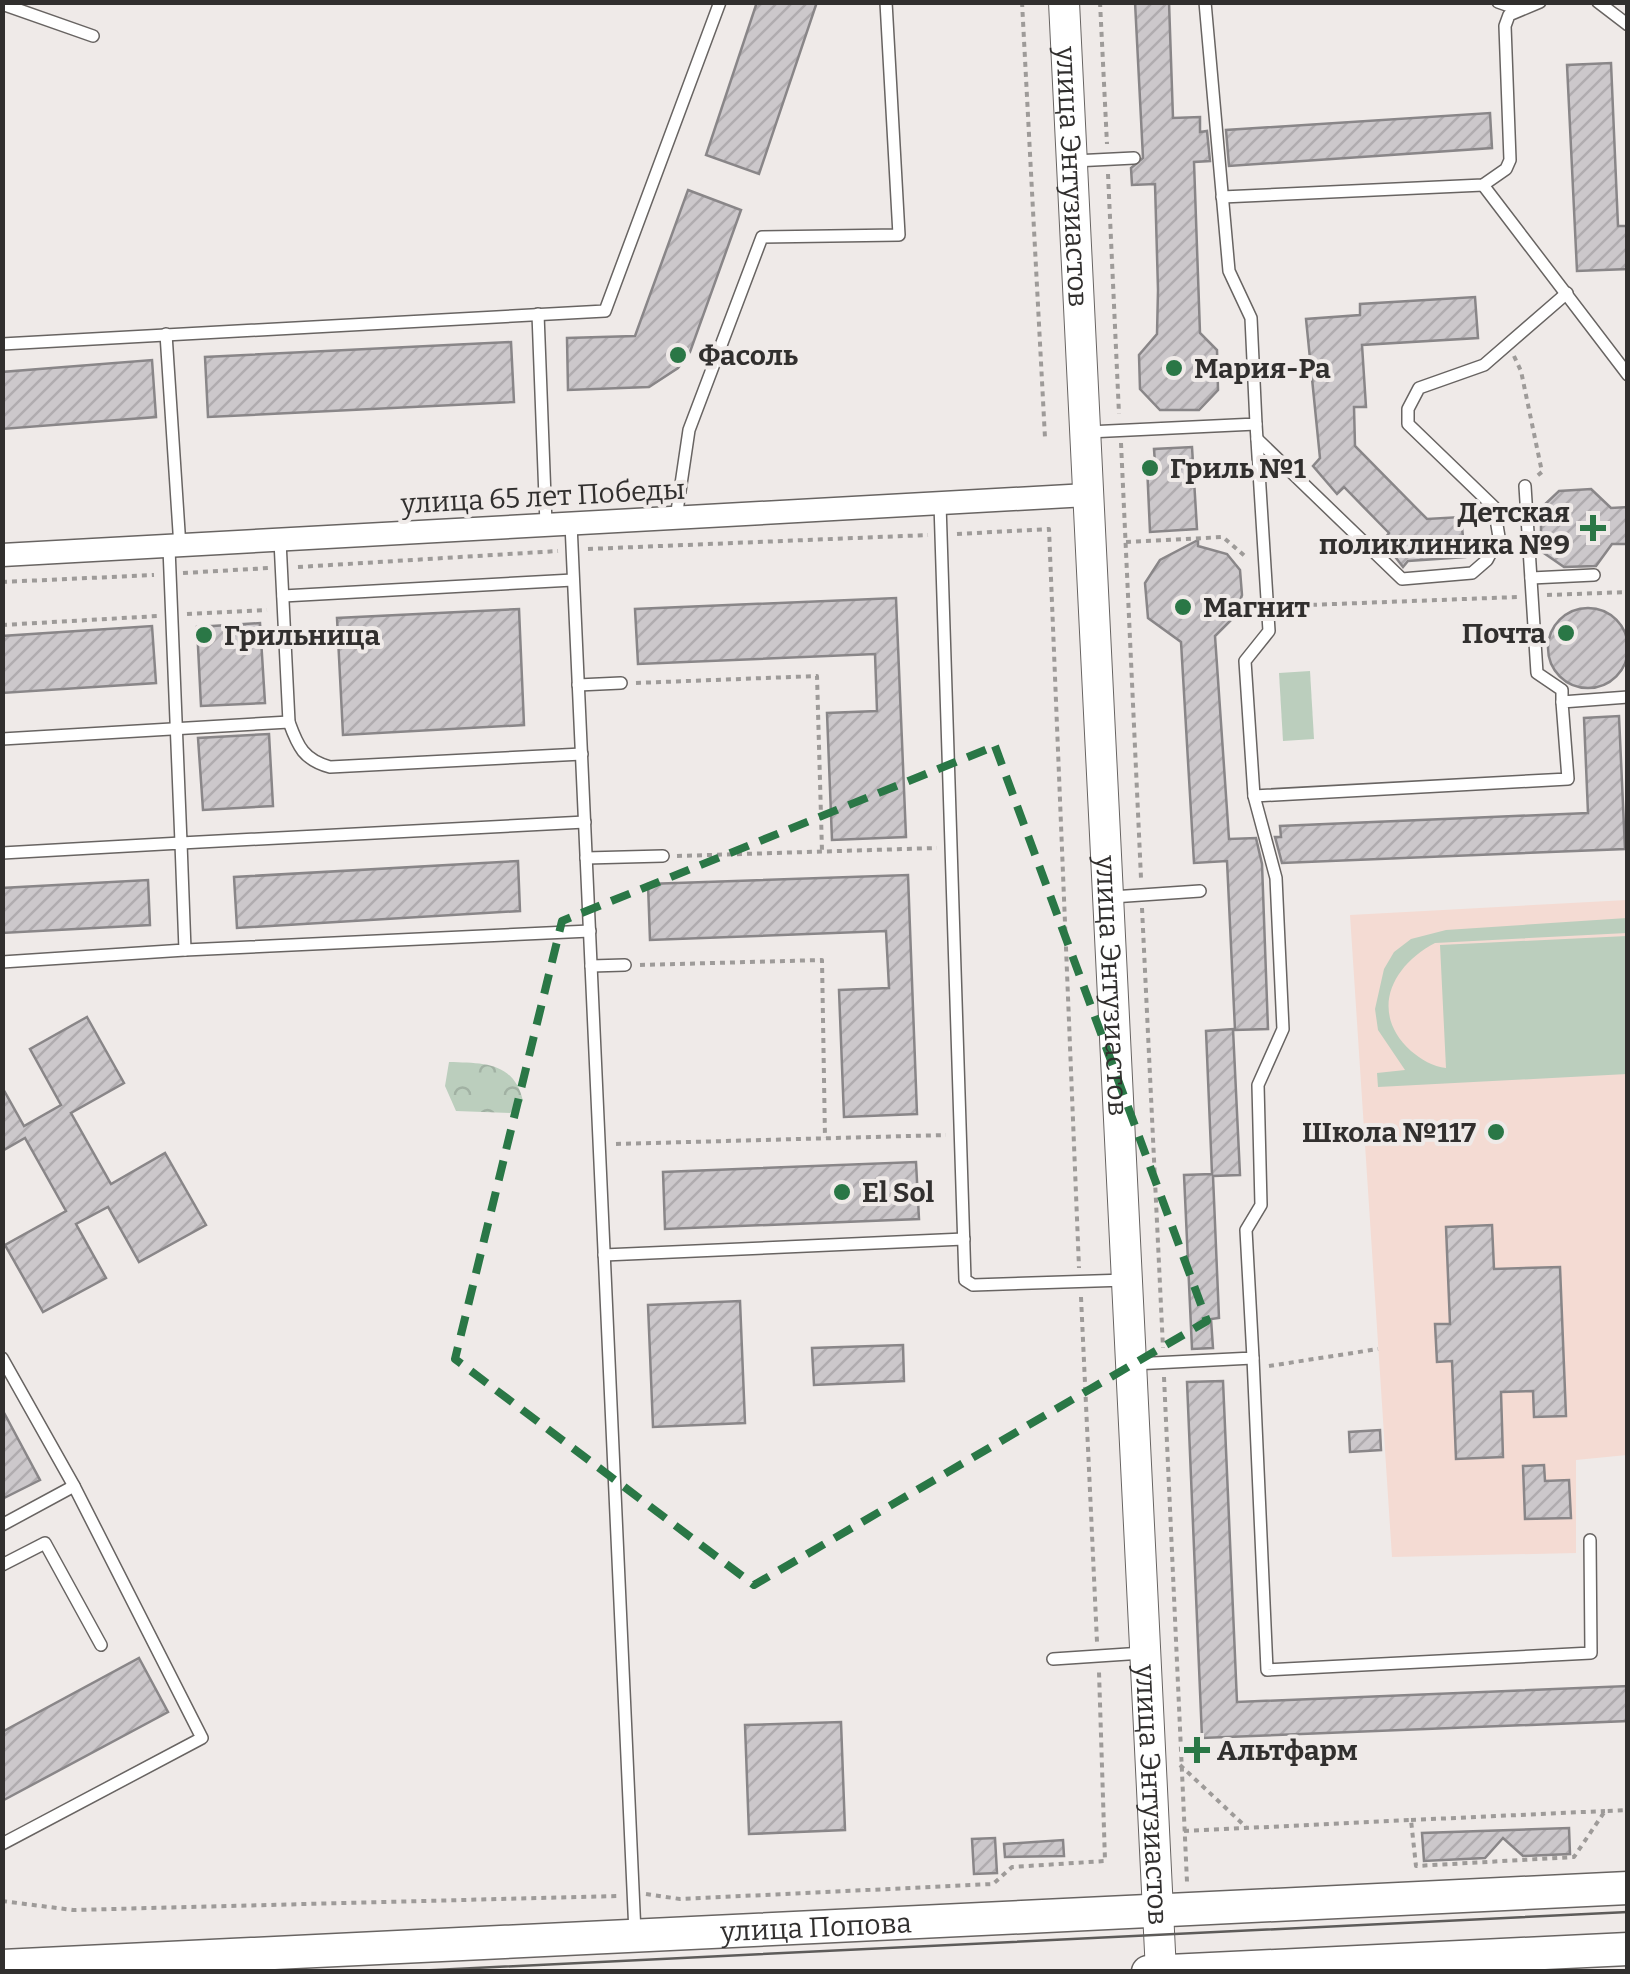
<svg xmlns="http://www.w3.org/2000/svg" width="1630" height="1974" viewBox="0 0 1630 1974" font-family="Bitter,serif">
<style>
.education{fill:#f4dbd3}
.forest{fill:url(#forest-crowns)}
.pitch{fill:#bbcebd}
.building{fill:url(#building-hatch);stroke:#898688;stroke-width:2.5}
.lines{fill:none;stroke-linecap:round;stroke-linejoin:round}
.service-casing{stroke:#686462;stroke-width:14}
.minor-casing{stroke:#686462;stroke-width:25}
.tertiary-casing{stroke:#686462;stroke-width:32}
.secondary-casing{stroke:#686462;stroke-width:35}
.path{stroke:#9e9b99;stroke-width:4;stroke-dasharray:5 5;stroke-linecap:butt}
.service{stroke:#fff;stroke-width:11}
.minor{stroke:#fff;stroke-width:22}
.tertiary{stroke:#fff;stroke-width:30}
.secondary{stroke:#fff;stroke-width:32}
.tram{stroke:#5d5b59;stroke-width:2.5}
.marked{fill:none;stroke:#2a7746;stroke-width:8;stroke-dasharray:20 12;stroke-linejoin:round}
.poi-dot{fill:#2a7746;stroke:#efeae8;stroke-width:4}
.labels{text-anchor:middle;stroke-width:8;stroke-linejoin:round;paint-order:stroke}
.street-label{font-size:28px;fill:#312f2e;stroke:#efeae8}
.poi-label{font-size:28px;font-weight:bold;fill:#312f2e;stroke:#efeae8;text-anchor:start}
</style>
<defs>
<pattern id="forest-crowns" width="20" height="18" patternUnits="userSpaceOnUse" patternTransform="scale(2.5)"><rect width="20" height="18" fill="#bbcebd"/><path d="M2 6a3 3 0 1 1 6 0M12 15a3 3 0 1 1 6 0" fill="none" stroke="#a1b1a3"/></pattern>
<pattern id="building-hatch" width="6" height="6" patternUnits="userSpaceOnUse" patternTransform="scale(2.5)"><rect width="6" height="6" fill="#ccc8cb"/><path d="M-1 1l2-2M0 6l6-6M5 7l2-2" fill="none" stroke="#b0acaf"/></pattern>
</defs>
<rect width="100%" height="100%" fill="#efeae8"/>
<polygon class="education" points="1627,900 1627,1455 1576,1460 1576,1553 1392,1557 1350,915"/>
<path class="forest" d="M449,1062C484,1063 514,1062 523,1101L510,1113L456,1111L445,1086Z"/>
<g class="pitch">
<polygon points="1310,671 1314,739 1283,741 1279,673"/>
<path d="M1627,918V933L1435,943C1391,966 1369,1013 1411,1051C1421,1059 1433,1067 1446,1068L1440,945L1627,936V1074L1378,1087L1377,1073L1405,1070L1378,1030L1375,1009L1384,969L1394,952L1411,939L1446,930Z"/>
</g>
<g class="building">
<polygon points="757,2 817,2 759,174 706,155"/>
<polygon points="1135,2 1169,2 1173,118 1200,117 1200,132 1207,131 1210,161 1194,162 1200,333 1217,350 1218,390 1199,410 1160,410 1140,389 1139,355 1157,334 1158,290 1155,184 1132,185 1131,168 1143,158"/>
<polygon points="1611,63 1618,226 1628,226 1628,269 1577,271 1567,65"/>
<polygon points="1490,113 1492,148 1229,166 1226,130"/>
<polygon points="688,190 741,210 690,352 678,368 649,387 568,390 567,338 635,336"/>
<polygon points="1475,297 1478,338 1362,345 1366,407 1354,407 1355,446 1427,519 1461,517 1465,557 1408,561 1403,567 1383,541 1389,533 1344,487 1337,494 1313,466 1320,458 1306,319 1360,315 1360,304"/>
<polygon points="511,342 514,402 208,417 205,357"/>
<polygon points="152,360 156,417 2,429 2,372"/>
<polygon points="1192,447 1197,529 1150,532 1147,465 1155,464 1154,449"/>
<polygon points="1591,489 1611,508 1628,507 1628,544 1612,544 1596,566 1564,567 1541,551 1541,508 1559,491"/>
<polygon points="1198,540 1198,546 1227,554 1240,570 1242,595 1235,616 1215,636 1229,839 1256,838 1262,864 1268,1029 1235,1030 1227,861 1194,863 1181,642 1148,618 1145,583 1160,560"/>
<polygon points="896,598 906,837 832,840 827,713 877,711 875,654 638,664 635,609"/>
<circle cx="1588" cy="648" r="40"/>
<polygon points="519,609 524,725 343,735 337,618"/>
<polygon points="260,623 265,703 201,706 197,627"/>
<polygon points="152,626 156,683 2,693 2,636"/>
<polygon points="1619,716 1625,849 1282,863 1275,837 1281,837 1280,826 1588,813 1584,718"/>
<polygon points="269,734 273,806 203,810 198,738"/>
<polygon points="518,861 520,911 237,928 234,877"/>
<polygon points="908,875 917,1114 844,1117 839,990 889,988 886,931 650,940 648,884"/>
<polygon points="148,880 150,925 2,933 2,888"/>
<polygon points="87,1017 124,1083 71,1113 111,1184 165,1153 206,1225 139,1262 108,1207 76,1224 106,1278 43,1312 5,1245 66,1211 25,1138 2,1151 2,1087 24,1126 61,1105 30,1049"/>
<polygon points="1233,1029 1240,1175 1213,1176 1219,1318 1211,1319 1213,1348 1192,1349 1184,1175 1212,1174 1206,1031"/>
<polygon points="916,1162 919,1219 665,1229 663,1172"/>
<polygon points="1492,1225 1494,1269 1560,1267 1566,1416 1534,1417 1533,1391 1501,1392 1503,1457 1456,1459 1452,1361 1437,1362 1435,1324 1450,1324 1446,1227"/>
<polygon points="740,1301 745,1423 653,1427 648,1305"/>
<polygon points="903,1345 904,1381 814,1385 812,1348"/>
<polygon points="1223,1381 1237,1702 1628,1686 1628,1721 1202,1738 1187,1382"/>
<polygon points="2,1409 40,1480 2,1499"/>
<polygon points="1380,1430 1381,1450 1350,1452 1349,1432"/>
<polygon points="1544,1465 1545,1481 1569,1480 1571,1518 1525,1519 1523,1466"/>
<polygon points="139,1658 168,1712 2,1801 2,1732"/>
<polygon points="841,1722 845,1830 749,1834 745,1725"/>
<polygon points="1569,1828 1570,1854 1523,1856 1503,1838 1485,1858 1424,1861 1422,1833"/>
<polygon points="995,1838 997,1873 974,1874 972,1839"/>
<polygon points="1063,1840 1064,1856 1005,1857 1004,1844"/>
</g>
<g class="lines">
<g class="service-casing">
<g id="service">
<polyline points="1498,2 1518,9"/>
<polyline points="1598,2 1628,25"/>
<polyline points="2,4 93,36"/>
<polyline points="1074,161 1134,158"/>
<polyline points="1483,185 1628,375"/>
<polyline points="1222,197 1483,185 1506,169 1510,160 1505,26 1509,15 1540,2"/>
<polyline points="538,314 546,524"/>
<polyline points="166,334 180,547"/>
<polyline points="2,344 605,311 720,2"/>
<polyline points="1088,432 1256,424 1251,318 1229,271 1205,2"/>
<polyline points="1257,439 1402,579 1472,573 1487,560 1499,537 1494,507 1408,424 1408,409 1419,388 1484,365 1567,293"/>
<polyline points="1525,486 1537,673 1562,690 1562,702"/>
<polyline points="940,504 965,1280 973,1285 1126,1280"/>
<polyline points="676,518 689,430 762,237 899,235 886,2"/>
<polyline points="571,524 635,1933"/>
<path d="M280,541L289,722C298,747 304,760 330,767L582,754"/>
<polyline points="169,548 181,843 585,822"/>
<polyline points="1531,578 1594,575"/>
<polyline points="283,596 573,580"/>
<polyline points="578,685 621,683"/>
<polyline points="2,739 289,722"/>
<polyline points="1254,796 1568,779 1562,702 1628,697"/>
<polyline points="2,853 181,843 185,950 2,962"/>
<polyline points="586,858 663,856"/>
<polyline points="1112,897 1200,891"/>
<polyline points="185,950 590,931"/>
<polyline points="591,966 625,965"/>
<polyline points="604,1255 964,1239"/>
<polyline points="2,1358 74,1486 202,1738 2,1844"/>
<polyline points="1253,1358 1267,1670 1591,1653 1590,1540"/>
<polyline points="1133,1364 1253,1358 1246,1230 1261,1205 1258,1085 1283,1029 1276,878 1254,796 1245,661 1269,631 1256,424"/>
<polyline points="2,1525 74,1486"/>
<polyline points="2,1565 45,1543 101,1645"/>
<polyline points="1053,1659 1143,1653"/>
</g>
</g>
<g class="minor-casing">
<polyline id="minor" points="2,555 1087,495"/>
</g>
<g class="tertiary-casing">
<g id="tertiary">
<path id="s1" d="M1064,2L1161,1972"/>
</g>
</g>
<g class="secondary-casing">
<g id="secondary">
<path id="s2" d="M2,1966L1628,1888"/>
<polyline points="1148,1972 1628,1949"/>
</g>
</g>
<g class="path">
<polyline points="1022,2 1045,438"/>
<polyline points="1100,2 1107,144"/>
<polyline points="1108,174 1119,414"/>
<polyline points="1514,356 1521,371 1542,472 1537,476"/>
<polyline points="1121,443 1141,878"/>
<polyline points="957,534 1049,529 1079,1268"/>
<polyline points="1126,542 1223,537 1247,558"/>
<polyline points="588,549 928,535"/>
<polyline points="298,567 558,551"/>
<polyline points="183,573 269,568"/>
<polyline points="2,582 154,575"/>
<polyline points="1547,595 1628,592"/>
<polyline points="1282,606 1517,597"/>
<polyline points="187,614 267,610"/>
<polyline points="2,625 158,616"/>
<polyline points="636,683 817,676 822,851"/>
<polyline points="677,856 937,848"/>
<polyline points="1142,908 1163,1348"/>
<polyline points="640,965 822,960 825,1138"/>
<polyline points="616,1144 946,1135"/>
<polyline points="1081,1297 1097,1642"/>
<polyline points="1269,1366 1378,1349"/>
<polyline points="1164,1377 1187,1882"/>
<polyline points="1180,1765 1246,1827"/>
<polyline points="1411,1820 1605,1811"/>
<polyline points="1184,1831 1411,1820 1416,1866 1574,1857 1605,1811 1628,1810"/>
<polyline points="646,1894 680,1899 993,1884 1012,1867 1105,1861 1099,1672"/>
<polyline points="2,1901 73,1910 617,1896"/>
</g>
<use href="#service" class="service"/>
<use href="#minor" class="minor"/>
<use href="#tertiary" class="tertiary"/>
<use href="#secondary" class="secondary"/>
<polyline class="tram" points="394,1972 1628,1912"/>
</g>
<path class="marked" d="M995,746L1207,1321L754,1585L455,1359L562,921Z"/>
<g class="poi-dot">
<circle cx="678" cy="355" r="10"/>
<circle cx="1174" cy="368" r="10"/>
<circle cx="1150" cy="468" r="10"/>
<path d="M1588 513h10v10h10v10h-10v10h-10v-10h-10v-10h10z"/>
<circle cx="1183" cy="607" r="10"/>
<circle cx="1566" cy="633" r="10"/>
<circle cx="204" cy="635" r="10"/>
<circle cx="1496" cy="1132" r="10"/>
<circle cx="842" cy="1192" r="10"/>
<path d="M1192 1735h10v10h10v10h-10v10h-10v-10h-10v-10h10z"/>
</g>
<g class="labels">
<g class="street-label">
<text dy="10" stroke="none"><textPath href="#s1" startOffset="175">улица Энтузиастов</textPath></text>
<text transform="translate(543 496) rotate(-3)" y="10">улица 65 лет Победы</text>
<text dy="10" stroke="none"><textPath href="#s1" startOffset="985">улица Энтузиастов</textPath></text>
<text dy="10" stroke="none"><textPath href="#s1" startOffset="1795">улица Энтузиастов</textPath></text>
<text dy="10" stroke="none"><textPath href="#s2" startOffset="815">улица Попова</textPath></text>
</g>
<g class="poi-label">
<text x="698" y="365">Фасоль</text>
<text x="1194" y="378">Мария-Ра</text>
<text x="1170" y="478">Гриль №1</text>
<text x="1570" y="522" text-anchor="end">Детская<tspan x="1570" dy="32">поликлиника №9</tspan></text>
<text x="1203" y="617">Магнит</text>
<text x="1546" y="643" text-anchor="end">Почта</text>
<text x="224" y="645">Грильница</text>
<text x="1476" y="1142" text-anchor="end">Школа №117</text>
<text x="862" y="1202">El Sol</text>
<text x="1217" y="1760">Альтфарм</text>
</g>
</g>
<rect width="1630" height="1974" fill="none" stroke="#312f2e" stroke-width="10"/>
</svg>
